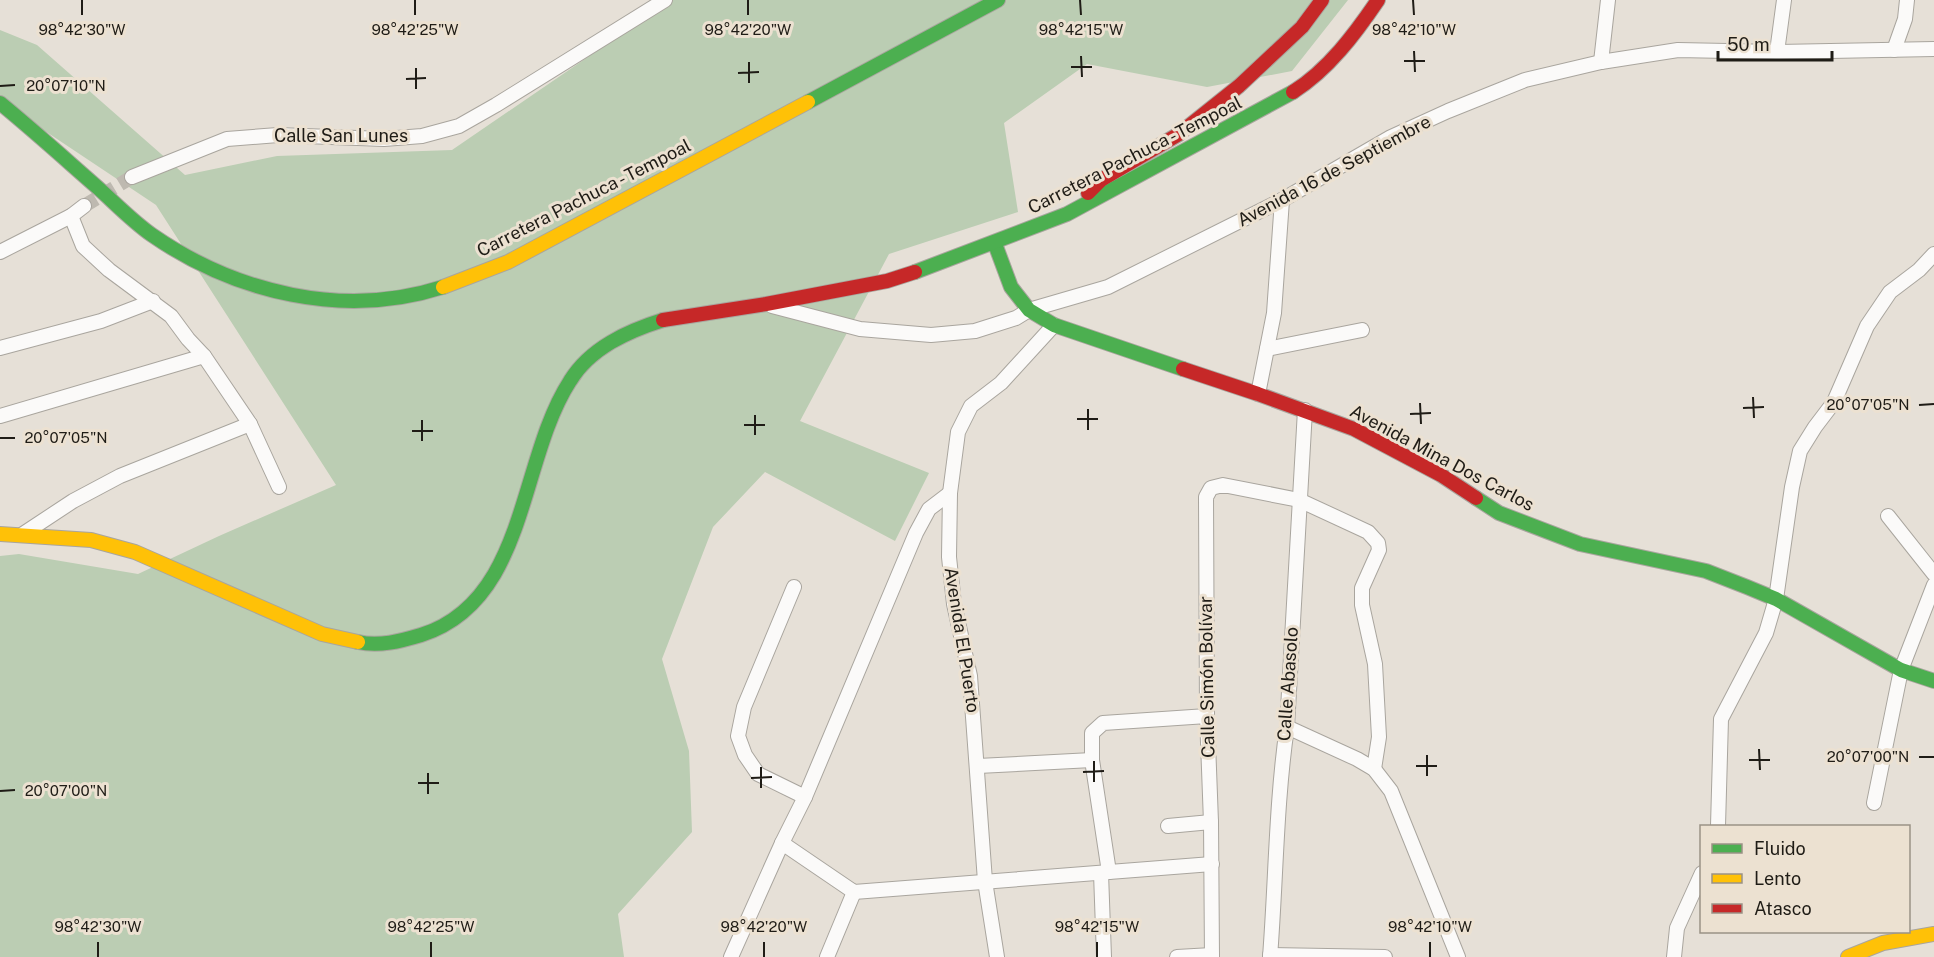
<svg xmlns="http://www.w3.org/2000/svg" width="1934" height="957" viewBox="0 0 1934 957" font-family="'Public Sans',sans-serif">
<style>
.green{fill:#bbcdb3}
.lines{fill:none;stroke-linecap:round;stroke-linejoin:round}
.street-tunnel{stroke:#beb9b0;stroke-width:14;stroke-dasharray:14 7;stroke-linecap:butt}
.street-casing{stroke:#a9a59e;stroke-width:16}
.fast-casing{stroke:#a9a59e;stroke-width:16}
.slow-casing{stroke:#a9a59e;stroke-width:16}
.jam-casing{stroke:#a9a59e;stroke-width:16}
.street{stroke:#fbfaf9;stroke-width:14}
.fast{stroke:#4caf50;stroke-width:14}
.slow{stroke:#ffc107;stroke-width:14}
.jam{stroke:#c62828;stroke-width:14}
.ticks{fill:none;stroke:#1f1c16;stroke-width:2}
.labels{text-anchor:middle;stroke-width:6;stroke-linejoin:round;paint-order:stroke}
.street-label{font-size:18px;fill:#1f1c16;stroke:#ece1d1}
.ticks-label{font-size:15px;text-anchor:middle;fill:#1f1c16;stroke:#ece1d1;stroke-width:6;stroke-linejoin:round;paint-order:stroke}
</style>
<rect width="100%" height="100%" fill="#e6e0d7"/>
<polygon class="green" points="671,0 1348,0 1292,71 1207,87 1087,64 1004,123 1018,212 889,254 800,421 929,473 895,541 765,472 713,527 662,659 689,751 692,832 618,914 624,957 0,957 0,556 19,554 138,574 219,536 336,485 156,205 0,101 0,30 37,45 185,175 277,156 452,150"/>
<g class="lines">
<polyline class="street-tunnel" points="84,206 132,177"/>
<g class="street-casing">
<g id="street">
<polyline points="1894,50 1905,19 1907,0"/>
<polyline points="1777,52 1784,0"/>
<polyline points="1601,62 1608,0"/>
<polyline points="132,177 227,139 278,135 384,139 422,136 459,126 496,105 665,0"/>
<polyline points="71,216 83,246 109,270 171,316 188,339 204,356 250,424 279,487"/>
<polyline points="0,252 71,216 84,206"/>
<polyline points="772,306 860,329 931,335 975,331 1016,318 1029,310 1108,287 1282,200 1391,137 1448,111 1525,80 1601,62 1678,50 1777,52 1934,49"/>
<polyline points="0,348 101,321 153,301"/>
<polyline points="1267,349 1362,330"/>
<polyline points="1258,394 1274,313 1282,200"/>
<polyline points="0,416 204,356"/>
<polyline points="1888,516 1934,574"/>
<polyline points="23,534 73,501 120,476 250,424"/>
<polyline points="794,587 744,707 738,736 745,755 758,774 805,797"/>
<polyline points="1287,727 1357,759 1374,769 1391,791 1458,957"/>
<polyline points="978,766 1092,760"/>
<polyline points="1874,803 1901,670 1934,585"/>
<polyline points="1168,826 1211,822"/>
<polyline points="1718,826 1721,719 1766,633 1776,599 1792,487 1800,451 1815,427 1834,402 1867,326 1890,292 1919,270 1934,254"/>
<polyline points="782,843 854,892 1212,864"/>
<polyline points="1109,872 1092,760 1092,733 1103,723 1207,716"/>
<polyline points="1101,873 1104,957"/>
<polyline points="1270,955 1385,957"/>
<polyline points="731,957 782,843 805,797 916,533 929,509 950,493"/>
<polyline points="827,957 854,892"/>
<polyline points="997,957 985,881 970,676 954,604 949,557 950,493 958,432 971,406 1001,383 1054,325"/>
<polyline points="1177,957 1212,955"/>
<polyline points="1212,957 1211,822 1207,716 1206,497 1211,488 1223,485 1299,500 1368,532 1378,543 1379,550 1362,588 1362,605 1375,664 1379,737 1374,769"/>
<path d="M1270,957C1276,880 1276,803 1287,727L1305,410"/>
<polyline points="1674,957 1677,928 1702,873"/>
</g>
</g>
<g class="fast-casing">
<g id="fast">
<polyline points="808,102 998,0"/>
<path d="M0,103C33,130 65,159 97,187C115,203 132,221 152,235C236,293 344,319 443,287"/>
<polyline points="995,244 1011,287 1029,310 1054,325 1183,369"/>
<polyline points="915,272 1067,214 1293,92"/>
<polyline points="1476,498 1499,513 1580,544 1706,571 1747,587 1776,599 1901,670 1934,681"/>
<path d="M358,642C379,647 401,641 421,635C528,601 518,461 570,381C590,348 628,331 663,320"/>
</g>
</g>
<g class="slow-casing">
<g id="slow">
<polyline points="443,287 508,262 808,102"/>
<polyline points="0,534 91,540 135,552 322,634 358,642"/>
<polyline points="1848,957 1883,943 1934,934"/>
</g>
</g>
<g class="jam-casing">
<g id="jam">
<path d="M1293,92C1328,70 1355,34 1378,0"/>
<polyline points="1088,193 1101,180 1179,134 1239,86 1302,27 1322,0"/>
<polyline points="663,320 766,304 887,281 915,272"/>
<polyline points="1183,369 1258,394 1354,429 1441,475 1476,498"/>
</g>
</g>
<use href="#street" class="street"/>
<use href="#fast" class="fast"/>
<use href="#slow" class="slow"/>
<use href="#jam" class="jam"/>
</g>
<path class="ticks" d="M82,0V15M415,0V15M748,0V15M1080,0L1081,15M1413,0L1414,15M1414,51L1415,72M1081,56L1082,77M1404,61H1425M749,62V83M1071,67H1092M416,68V89M738,73L759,72M406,79L426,78M0,86L15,85M1753,397L1754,418M1420,403L1421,424M1919,405L1934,404M1743,408L1764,407M1088,409V430M1410,414L1431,413M755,415V435M1077,419H1098M422,420V441M744,425H765M412,431H433M0,438H15M1759,749L1760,770M1427,755V776M1919,757H1934M1749,760H1770M1094,761V782M1416,766H1437M761,767V788M1083,772L1104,771M428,773V794M751,778L772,777M418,783H439M0,791L15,790M98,942V957M431,942V957M764,942V957M1097,942V957M1430,942V957"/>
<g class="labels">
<g class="street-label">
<text x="341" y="142">Calle San Lunes</text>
<text transform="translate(1135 155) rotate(-27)" y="6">Carretera Pachuca - Tempoal</text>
<text transform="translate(1334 171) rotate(-28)" y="6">Avenida 16 de Septiembre</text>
<text transform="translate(584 198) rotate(-27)" y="6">Carretera Pachuca - Tempoal</text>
<text transform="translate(1442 458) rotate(28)" y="6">Avenida Mina Dos Carlos</text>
<text transform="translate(962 640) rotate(81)" y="6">Avenida El Puerto</text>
<text transform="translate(1207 677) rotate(-91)" y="6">Calle Simón Bolívar</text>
<text transform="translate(1288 684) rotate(-86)" y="6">Calle Abasolo</text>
</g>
</g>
<g class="ticks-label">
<text x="82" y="35">98°42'30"W</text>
<text x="415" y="35">98°42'25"W</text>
<text x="748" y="35">98°42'20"W</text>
<text x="1081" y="35">98°42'15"W</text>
<text x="1414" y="35">98°42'10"W</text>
<text x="66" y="91">20°07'10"N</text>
<text x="1868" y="410">20°07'05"N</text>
<text x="66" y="443">20°07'05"N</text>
<text x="1868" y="762">20°07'00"N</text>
<text x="66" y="796">20°07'00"N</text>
<text x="98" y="932">98°42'30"W</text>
<text x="431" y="932">98°42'25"W</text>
<text x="764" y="932">98°42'20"W</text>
<text x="1097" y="932">98°42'15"W</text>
<text x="1430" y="932">98°42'10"W</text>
</g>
<rect x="1700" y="825" width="210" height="108" fill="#ece1d1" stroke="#9a9286" stroke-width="1.5"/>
<rect x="1712" y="844" width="30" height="9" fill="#4caf50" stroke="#9a9286" stroke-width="1.5"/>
<text x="1754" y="855" font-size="18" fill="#1f1c16">Fluido</text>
<rect x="1712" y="874" width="30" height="9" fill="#ffc107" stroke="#9a9286" stroke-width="1.5"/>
<text x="1754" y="885" font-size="18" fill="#1f1c16">Lento</text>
<rect x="1712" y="904" width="30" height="9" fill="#c62828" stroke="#9a9286" stroke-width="1.5"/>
<text x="1754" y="915" font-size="18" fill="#1f1c16">Atasco</text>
<path d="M1718 51v9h114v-9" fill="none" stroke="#1f1c16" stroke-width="3"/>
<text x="1727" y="51" font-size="18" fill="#1f1c16" stroke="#ece1d1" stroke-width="4.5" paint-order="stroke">50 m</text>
</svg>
